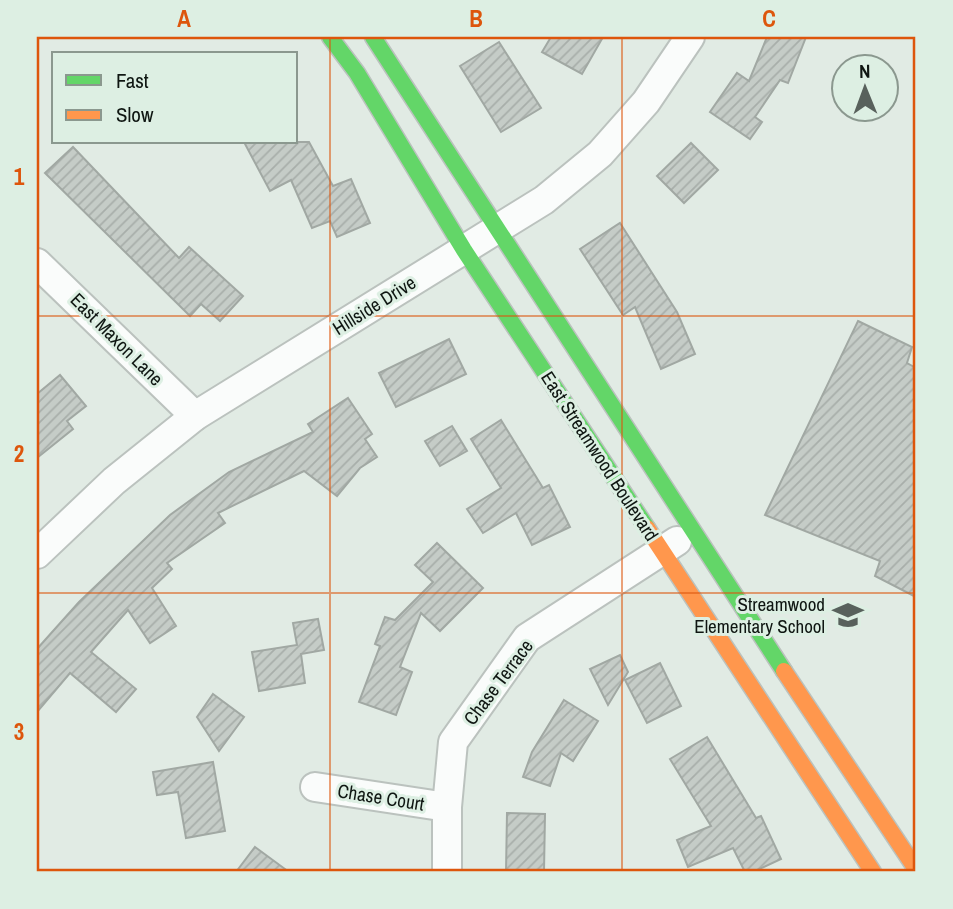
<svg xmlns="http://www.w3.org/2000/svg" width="953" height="909" viewBox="0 0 953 909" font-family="'Archivo Narrow',sans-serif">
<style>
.building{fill:url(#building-hatch);stroke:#a1a8a3;stroke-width:2}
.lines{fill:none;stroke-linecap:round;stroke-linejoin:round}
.street-casing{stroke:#bbc2be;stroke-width:32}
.fast-casing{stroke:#bbc2be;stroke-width:19}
.slow-casing{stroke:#bbc2be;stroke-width:19}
.street{stroke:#fafcfb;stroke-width:28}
.fast{stroke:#63d668;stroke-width:16}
.slow{stroke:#ff974d;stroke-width:16}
.grid{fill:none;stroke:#dd560c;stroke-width:2;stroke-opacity:0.55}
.labels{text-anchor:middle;stroke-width:6;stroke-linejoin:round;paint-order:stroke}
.street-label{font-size:19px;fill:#0f1612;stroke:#ddefe3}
.poi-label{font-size:19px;fill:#0f1612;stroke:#ddefe3;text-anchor:end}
.neatline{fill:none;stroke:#dd560c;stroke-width:2.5}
.grid-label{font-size:23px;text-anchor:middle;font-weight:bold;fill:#dd560c}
</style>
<defs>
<pattern id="building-hatch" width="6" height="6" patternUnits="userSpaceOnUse" patternTransform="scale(1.75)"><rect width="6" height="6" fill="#c5ccc7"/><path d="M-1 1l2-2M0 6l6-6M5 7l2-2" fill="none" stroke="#a8aeaa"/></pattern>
</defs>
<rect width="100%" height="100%" fill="#e1ebe4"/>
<g class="building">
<polygon points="551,37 603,37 582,74 542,52"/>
<polygon points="767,37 806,37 788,83 780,80 755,117 762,122 750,139 710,112 737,73 749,81"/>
<polygon points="499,42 541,108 501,132 460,66"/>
<polygon points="244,142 309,142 333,186 351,179 370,223 337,237 330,221 312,228 291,180 270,191"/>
<polygon points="691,143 718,170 684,203 657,176"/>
<polygon points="73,147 179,258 189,247 243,296 220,321 201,304 190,316 45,173"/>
<polygon points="620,223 677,312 695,354 661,369 635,307 623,315 580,249"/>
<polygon points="858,321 912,347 907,363 916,368 916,597 875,576 880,561 765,515"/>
<polygon points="449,339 466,374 396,407 379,373"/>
<polygon points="60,375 86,406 67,421 73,429 37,458 37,394"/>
<polygon points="348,398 372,434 365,439 377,457 360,468 337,496 304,471 218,513 225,523 167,563 172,569 152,588 176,626 150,643 128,610 91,652 136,689 116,712 70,673 37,712 37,649 79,602 170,515 229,472 313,432 308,424"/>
<polygon points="501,420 543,488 549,485 570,527 532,545 516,513 483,533 467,509 501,488 471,439"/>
<polygon points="452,426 467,451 440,466 425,441"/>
<polygon points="437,543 483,588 440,631 421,613 400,667 412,672 396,715 359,702 380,646 375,644 385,617 395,620 433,582 415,565"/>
<polygon points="318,619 324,650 301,654 305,683 259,691 252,652 297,645 293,623"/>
<polygon points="620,655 628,672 608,705 590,669"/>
<polygon points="660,663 681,706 647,723 625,680"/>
<polygon points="213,694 244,717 219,751 197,717"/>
<polygon points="564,700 598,721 573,761 561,753 550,786 523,777 532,752"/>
<polygon points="707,737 756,818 761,816 781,859 753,872 745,872 733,848 688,867 677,840 711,826 670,759"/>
<polygon points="213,762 225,831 186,838 178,792 157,795 153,772"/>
<polygon points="507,813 545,814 544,872 506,872"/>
<polygon points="255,847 289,872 236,872"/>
</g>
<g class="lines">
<g class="street-casing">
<g id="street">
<polyline points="37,263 195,416"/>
<polyline points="37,554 114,481 195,416 544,200 600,154 646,102 690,37"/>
<polyline points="315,787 447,807"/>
<polyline points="447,872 447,807 453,742 527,638 677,541"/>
</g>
</g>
<g class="fast-casing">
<g id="fast">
<polyline points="330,37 357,73 464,250 647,528"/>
<polyline points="373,37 784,671"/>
</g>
</g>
<g class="slow-casing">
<g id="slow">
<polyline points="647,528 873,872"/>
<polyline points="784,671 916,869"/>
</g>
</g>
<use href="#street" class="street"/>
<use href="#fast" class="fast"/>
<use href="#slow" class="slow"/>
</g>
<path class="grid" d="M330,37V872M622,37V872M37,316H916M37,593H916"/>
<defs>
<g id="school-bare" transform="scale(2.415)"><path d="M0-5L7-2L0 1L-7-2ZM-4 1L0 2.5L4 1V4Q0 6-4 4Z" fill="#58615c" stroke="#ddefe3" stroke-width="2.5" paint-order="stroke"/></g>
</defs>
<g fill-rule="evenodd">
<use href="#school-bare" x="848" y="615"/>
</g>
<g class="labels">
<g class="street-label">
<text transform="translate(374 305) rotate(-32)" y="7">Hillside Drive</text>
<text transform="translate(117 339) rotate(45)" y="7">East Maxon Lane</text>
<text transform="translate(600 456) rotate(57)" y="7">East Streamwood Boulevard</text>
<text transform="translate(498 682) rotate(-53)" y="7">Chase Terrace</text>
<text transform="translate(381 797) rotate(9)" y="7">Chase Court</text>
</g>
<g class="poi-label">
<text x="825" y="611">Streamwood<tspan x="825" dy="22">Elementary School</tspan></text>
</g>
</g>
<rect width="953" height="909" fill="none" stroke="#ddefe3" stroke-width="77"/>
<rect x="52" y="52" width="245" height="91" fill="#ddefe3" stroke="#8b988f" stroke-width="2"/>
<rect x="66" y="75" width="35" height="10" fill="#63d668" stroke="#8b988f" stroke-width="2"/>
<text x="116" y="88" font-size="21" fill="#0f1612">Fast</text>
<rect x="66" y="110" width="35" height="10" fill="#ff974d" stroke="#8b988f" stroke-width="2"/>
<text x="116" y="122" font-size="21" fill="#0f1612">Slow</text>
<g transform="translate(865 88) rotate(359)"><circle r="33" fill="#ddefe3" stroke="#8b988f" stroke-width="2"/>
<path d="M0-5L12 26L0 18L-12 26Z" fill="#58615c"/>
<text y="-10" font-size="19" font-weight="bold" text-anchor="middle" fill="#0f1612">N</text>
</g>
<rect x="38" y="38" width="876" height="832" class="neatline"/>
<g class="grid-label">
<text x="184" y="27">A</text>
<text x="476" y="27">B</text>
<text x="769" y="27">C</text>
<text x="19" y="185">1</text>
<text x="19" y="462">2</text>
<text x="19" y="740">3</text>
</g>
</svg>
